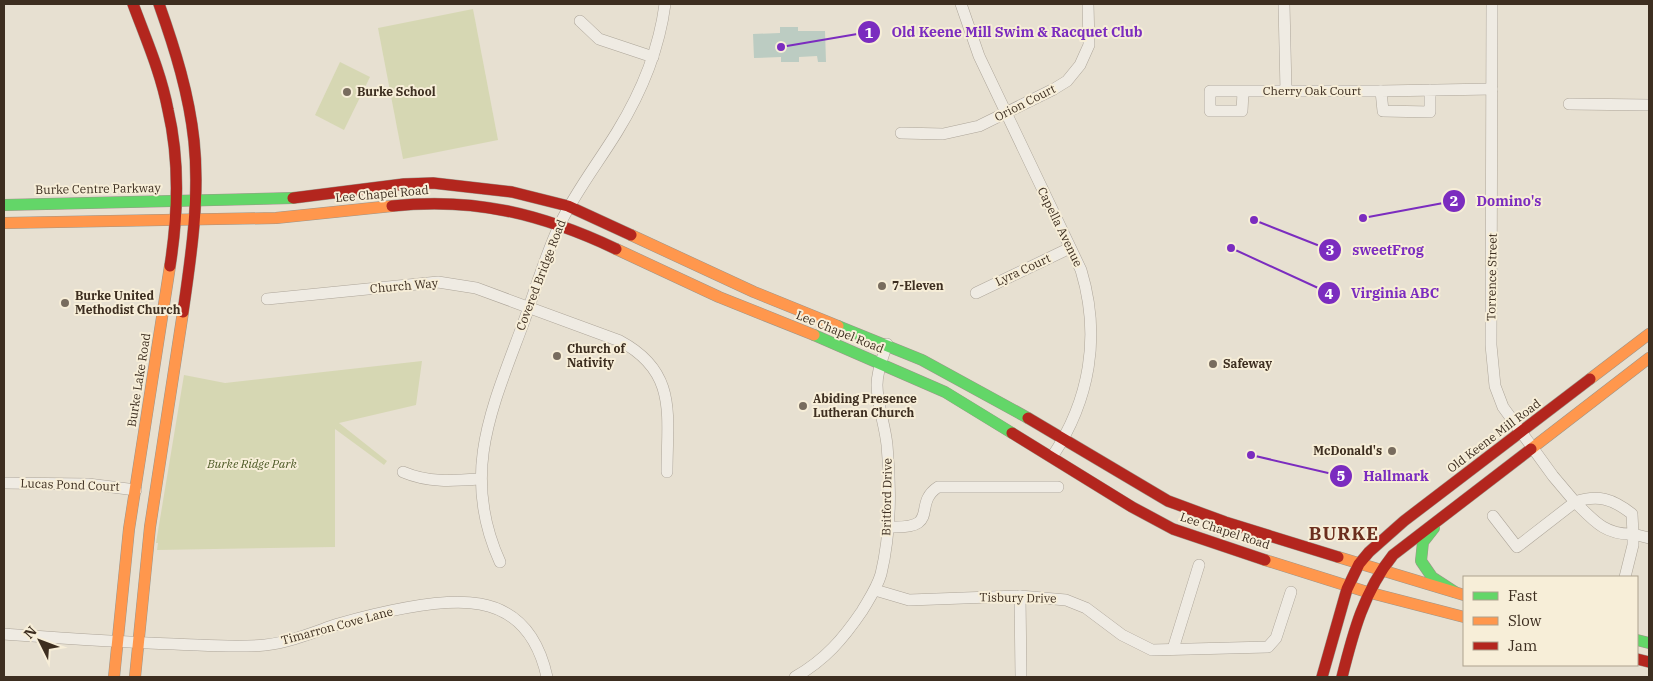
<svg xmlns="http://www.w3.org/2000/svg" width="1653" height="681" viewBox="0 0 1653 681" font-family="'IBM Plex Serif',serif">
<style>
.green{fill:#d6d7b3}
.water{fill:#bcccc2}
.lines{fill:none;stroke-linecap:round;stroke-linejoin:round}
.street-casing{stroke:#ada599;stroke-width:12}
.fast-casing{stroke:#9c958a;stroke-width:12}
.slow-casing{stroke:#9c958a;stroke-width:12}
.jam-casing{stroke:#9c958a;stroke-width:12}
.street{stroke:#efebe3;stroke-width:11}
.fast{stroke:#63d668;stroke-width:11}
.slow{stroke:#ff974d;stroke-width:11}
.jam{stroke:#b3261e;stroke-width:11}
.poi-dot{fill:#786c5e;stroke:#f7eed8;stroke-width:2}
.labels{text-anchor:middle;stroke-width:4;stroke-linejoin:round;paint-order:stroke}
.street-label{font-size:12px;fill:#3d2e20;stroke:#f7eed8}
.poi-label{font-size:12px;font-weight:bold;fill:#3d2e20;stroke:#f7eed8;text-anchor:start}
.park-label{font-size:12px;font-style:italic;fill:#4d5a26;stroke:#f7eed8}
.district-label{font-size:18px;font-weight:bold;letter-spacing:1px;fill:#6b2e1e;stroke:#f7eed8}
.leader{fill:none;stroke:#7b2cbf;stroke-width:2}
.callout-dot{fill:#7b2cbf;stroke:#f7eed8;stroke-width:2}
.mark-label{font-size:15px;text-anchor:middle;font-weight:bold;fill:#fff}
.callout-label{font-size:14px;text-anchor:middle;font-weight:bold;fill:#7b2cbf;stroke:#f7eed8;stroke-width:4;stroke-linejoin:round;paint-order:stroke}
</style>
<rect width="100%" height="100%" fill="#e7e0d1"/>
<g class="green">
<polygon points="473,9 498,140 403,159 378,28"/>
<polygon points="340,62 370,77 344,130 315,115"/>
<polygon points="422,361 416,405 339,423 387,461 384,465 335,429 335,547 157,550 158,543 156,543 184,375 225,383"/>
</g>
<polygon class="water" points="780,27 798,27 798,31 825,31 826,62 818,62 817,56 799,57 799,62 781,62 781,57 754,58 753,34 780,33"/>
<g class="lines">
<g class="street-casing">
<g id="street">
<path d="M961,4L979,56L1081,270C1101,336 1090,400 1052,457"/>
<polyline points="1284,4 1286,91"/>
<path d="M1492,4L1491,345L1495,386L1503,407L1553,476L1575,502C1598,494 1613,499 1632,514L1633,534L1649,538"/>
<polyline points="580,21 599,39 653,57"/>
<polyline points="1430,90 1430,112 1383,111 1381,91 1492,89"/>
<polyline points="1243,92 1242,111 1210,111 1210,91 1381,91"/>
<polyline points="1569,104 1649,105"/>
<polyline points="901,133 943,134 979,126 1054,89 1067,81 1080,65 1089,45 1088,4"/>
<polyline points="976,293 1070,248"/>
<path d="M267,299L438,282L476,288L620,341C678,372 667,415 667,472"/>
<path d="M403,472C429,483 453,481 480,479"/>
<polyline points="4,483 88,484 136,490"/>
<path d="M1493,516L1517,547L1575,502C1594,521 1605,535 1633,534V545L1625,577"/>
<path d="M889,527C943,529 911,505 938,487H1058"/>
<path d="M500,562C460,474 492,408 523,324C535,291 545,256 560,224C576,191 598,163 617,132C641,93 659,50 665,4"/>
<polyline points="875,590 909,600 1020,596 1066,600 1086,608 1122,635 1152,650 1268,647 1276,638 1291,592"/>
<polyline points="1020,596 1021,677"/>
<path d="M4,634C61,638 117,642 174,644C205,645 235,648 265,645C291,642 314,632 338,624C377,613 441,597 480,604C520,611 539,641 547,677"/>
<polyline points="1173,649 1199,565"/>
<path d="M795,677C825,660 843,639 862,611C869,599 877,588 881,574C891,532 891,487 887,445C885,425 877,404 877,385C877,370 883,357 887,344"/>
</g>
</g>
<g class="fast-casing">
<g id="fast">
<polyline points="4,205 293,198"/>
<polyline points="838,326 922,360 1028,418"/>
<polyline points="814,335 945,392 1012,433"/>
<polyline points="1434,528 1423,542 1421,561 1432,577 1455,592"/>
<polyline points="1637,640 1649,643"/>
</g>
</g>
<g class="slow-casing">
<g id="slow">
<polyline points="4,223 276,218 392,206"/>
<polyline points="631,235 754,292 838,326"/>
<polyline points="616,249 719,297 814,335"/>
<polyline points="1590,379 1649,334"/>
<polyline points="1531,449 1649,358"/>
<polyline points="1338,557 1464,595"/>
<polyline points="1265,560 1367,592 1464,617"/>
<polyline points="114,677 129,529 170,266"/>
<polyline points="135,677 150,527 183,312"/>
</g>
</g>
<g class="jam-casing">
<g id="jam">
<path d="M133,4C146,39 161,73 168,110C180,161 178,215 170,266"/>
<path d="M159,4C175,49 189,94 194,141C200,197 191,257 183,312"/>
<polyline points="293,198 404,184 433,183 512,192 568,206 631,235"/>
<path d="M392,206C474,197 542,214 616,249"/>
<polyline points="1028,418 1168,501 1225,522 1338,557"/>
<polyline points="1012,433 1132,507 1173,529 1265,560"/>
<polyline points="1637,659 1649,662"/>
<polyline points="1322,677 1347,589 1359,564 1369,552 1404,521 1590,379"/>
<path d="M1342,677C1353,633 1364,591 1393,555L1531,449"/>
</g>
</g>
<use href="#street" class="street"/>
<use href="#fast" class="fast"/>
<use href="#slow" class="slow"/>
<use href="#jam" class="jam"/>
</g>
<g class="poi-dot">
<circle cx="347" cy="92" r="5"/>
<circle cx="882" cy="286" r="5"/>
<circle cx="65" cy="303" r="5"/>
<circle cx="557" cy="356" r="5"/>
<circle cx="1213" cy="364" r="5"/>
<circle cx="803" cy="406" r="5"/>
<circle cx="1392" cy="451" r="5"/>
</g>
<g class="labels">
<g class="street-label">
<text x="1312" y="95">Cherry Oak Court</text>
<text transform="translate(1025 103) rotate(-27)" y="4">Orion Court</text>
<text transform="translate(98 189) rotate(-1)" y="4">Burke Centre Parkway</text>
<text transform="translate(382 194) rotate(-5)" y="4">Lee Chapel Road</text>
<text transform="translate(1060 227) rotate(64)" y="4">Capella Avenue</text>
<text transform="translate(1023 270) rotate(-25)" y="4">Lyra Court</text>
<text transform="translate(541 275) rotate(-69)" y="4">Covered Bridge Road</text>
<text transform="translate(1492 277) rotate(-89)" y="4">Torrence Street</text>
<text transform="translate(404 286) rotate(-5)" y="4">Church Way</text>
<text transform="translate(840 332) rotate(22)" y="4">Lee Chapel Road</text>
<text transform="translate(139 380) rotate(-81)" y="4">Burke Lake Road</text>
<text transform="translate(1494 436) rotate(-37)" y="4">Old Keene Mill Road</text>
<text transform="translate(70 485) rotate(2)" y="4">Lucas Pond Court</text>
<text transform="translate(887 497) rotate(-89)" y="4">Britford Drive</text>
<text transform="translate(1225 531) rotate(18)" y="4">Lee Chapel Road</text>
<text transform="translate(1018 598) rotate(1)" y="4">Tisbury Drive</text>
<text transform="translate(337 626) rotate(-15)" y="4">Timarron Cove Lane</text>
</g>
<g class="poi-label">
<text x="357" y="96">Burke School</text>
<text x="892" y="290">7-Eleven</text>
<text x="75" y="300">Burke United<tspan x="75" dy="14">Methodist Church</tspan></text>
<text x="567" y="353">Church of<tspan x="567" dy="14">Nativity</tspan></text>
<text x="1223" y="368">Safeway</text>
<text x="813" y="403">Abiding Presence<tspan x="813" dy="14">Lutheran Church</tspan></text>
<text x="1382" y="455" text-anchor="end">McDonald's</text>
</g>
<g class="park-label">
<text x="252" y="468">Burke Ridge Park</text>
</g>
<g class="district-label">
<text x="1344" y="540">BURKE</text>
</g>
</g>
<path class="leader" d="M781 47L869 32M1363 218L1454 201M1254 220L1330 250M1231 248L1329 293M1251 455L1341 476"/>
<g class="callout-dot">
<circle cx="781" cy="47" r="5"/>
<circle cx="1363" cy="218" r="5"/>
<circle cx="1254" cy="220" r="5"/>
<circle cx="1231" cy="248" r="5"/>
<circle cx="1251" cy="455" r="5"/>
<circle cx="869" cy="32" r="12"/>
<circle cx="1454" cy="201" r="12"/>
<circle cx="1330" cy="250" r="12"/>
<circle cx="1329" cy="293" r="12"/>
<circle cx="1341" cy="476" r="12"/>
</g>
<g class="mark-label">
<text x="869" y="38">1</text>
<text x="1454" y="206">2</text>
<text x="1330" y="255">3</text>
<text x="1329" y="299">4</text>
<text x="1341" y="481">5</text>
</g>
<g class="callout-label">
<text x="1017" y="37">Old Keene Mill Swim &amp; Racquet Club</text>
<text x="1509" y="206">Domino's</text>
<text x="1388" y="255">sweetFrog</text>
<text x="1395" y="298">Virginia ABC</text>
<text x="1396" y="481">Hallmark</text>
</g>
<rect width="1653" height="681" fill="none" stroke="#3d2e20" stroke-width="10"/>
<rect x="1463" y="576" width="175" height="90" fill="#f7eed8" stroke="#ada18e"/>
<rect x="1473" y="592" width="25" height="8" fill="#63d668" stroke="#ada18e"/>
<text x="1508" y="601" font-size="15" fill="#3d2e20">Fast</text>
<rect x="1473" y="617" width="25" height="8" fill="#ff974d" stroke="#ada18e"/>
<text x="1508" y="626" font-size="15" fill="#3d2e20">Slow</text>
<rect x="1473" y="642" width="25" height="8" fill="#b3261e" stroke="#ada18e"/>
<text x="1508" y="651" font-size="15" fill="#3d2e20">Jam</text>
<g transform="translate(40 641) rotate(312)" stroke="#f7eed8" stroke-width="4" paint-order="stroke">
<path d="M0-4L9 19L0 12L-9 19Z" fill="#3d2e20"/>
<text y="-8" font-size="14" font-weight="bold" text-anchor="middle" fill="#3d2e20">N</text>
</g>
</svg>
